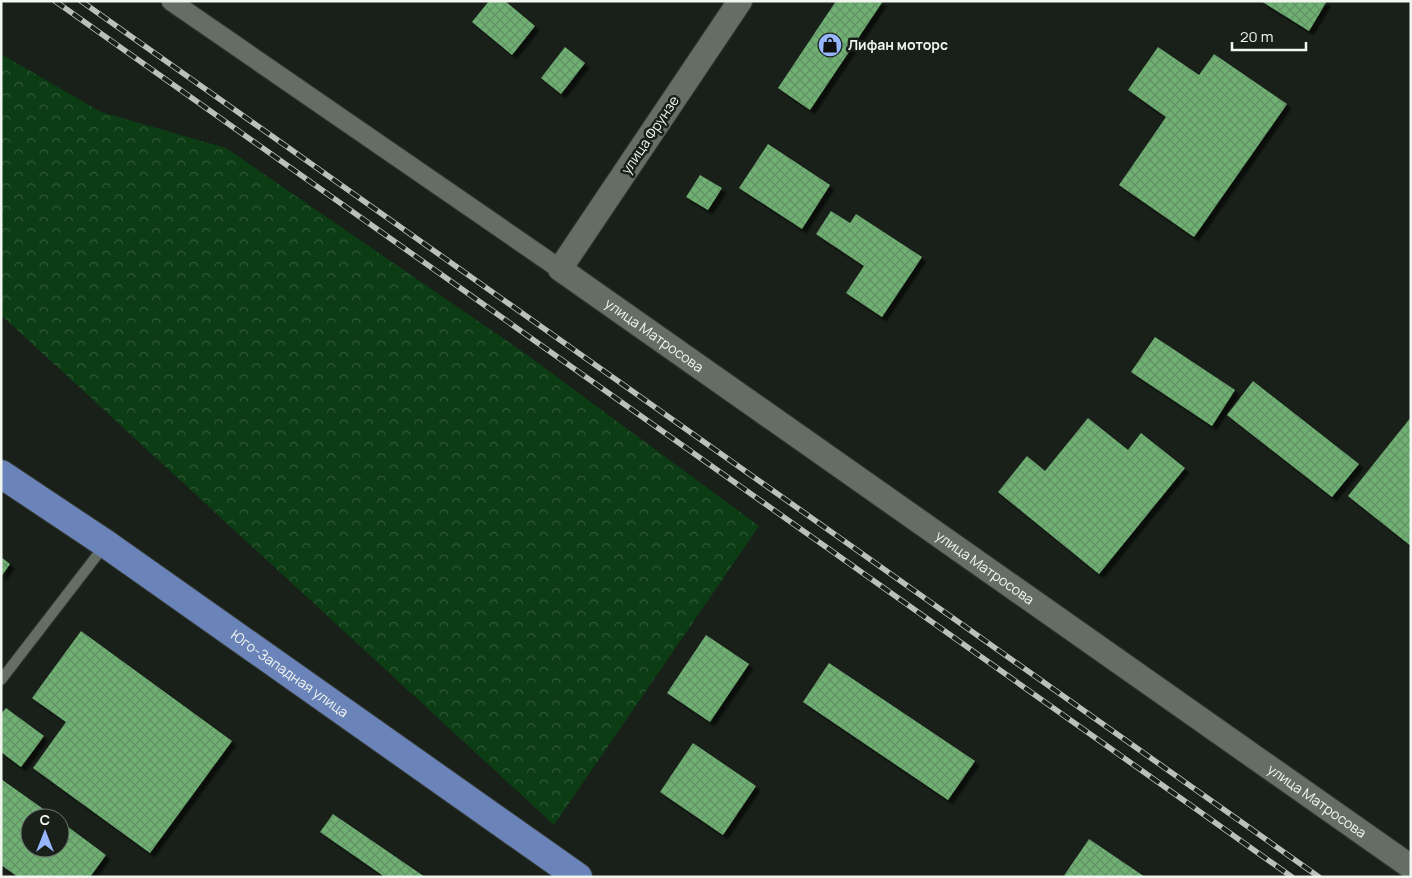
<svg xmlns="http://www.w3.org/2000/svg" width="1412" height="878" viewBox="0 0 1412 878" font-family="Manrope,sans-serif">
<style>
.forest{fill:url(#forest-crowns)}
.building{fill:url(#building-cross-hatch);filter:url(#shadow)}
.lines{fill:none;stroke-linecap:round;stroke-linejoin:round}
.service-casing{stroke:#343934;stroke-width:12}
.minor-casing{stroke:#343934;stroke-width:21}
.tertiary-casing{stroke:#343934;stroke-width:26}
.primary-casing{stroke:#343934;stroke-width:30}
.service{stroke:#656e65;stroke-width:10}
.minor{stroke:#656e65;stroke-width:19}
.tertiary{stroke:#656e65;stroke-width:24}
.primary{stroke:#6a84ba;stroke-width:28}
.rail-casing{stroke:#bbc0bb;stroke-width:5.5}
.rail{stroke:#192019;stroke-width:4;stroke-dasharray:11;stroke-linecap:butt}
.labels{text-anchor:middle;stroke-width:5;stroke-linejoin:round;paint-order:stroke}
.poi-label{font-size:14px;font-weight:bold;fill:#f1f6f1;stroke:#192019;text-anchor:start}
.street-label{font-size:14px;fill:#f1f6f1;stroke:#192019}
</style>
<defs>
<pattern id="forest-crowns" width="20" height="18" patternUnits="userSpaceOnUse" patternTransform="scale(1.25)"><rect width="20" height="18" fill="#0c3c13"/><path d="M2 6a3 3 0 1 1 6 0M12 15a3 3 0 1 1 6 0" fill="none" stroke="#305936"/></pattern>
<pattern id="building-cross-hatch" width="8" height="8" patternUnits="userSpaceOnUse" patternTransform="scale(1.25)"><rect width="8" height="8" fill="#6fb073"/><path d="M0 0l8 8M0 8l8-8" fill="none" stroke="#639166"/></pattern>
<filter id="shadow"><feDropShadow dx="4.5" dy="4.5" stdDeviation="1" flood-color="#0009"/></filter>
</defs>
<rect width="100%" height="100%" fill="#192019"/>
<polygon class="forest" points="1,54 101,112 226,148 523,352 759,526 554,825 1,315"/>
<g class="building">
<polygon points="489,1 505,1 535,26 512,55 472,22"/>
<polygon points="836,1 883,1 810,110 778,88"/>
<polygon points="1261,1 1327,1 1309,31"/>
<polygon points="565,47 585,63 561,94 541,78"/>
<polygon points="1158,47 1199,75 1214,54 1287,104 1194,237 1119,185 1166,117 1128,90"/>
<polygon points="768,144 830,185 802,229 739,188"/>
<polygon points="700,175 722,188 708,210 686,197"/>
<polygon points="831,211 850,223 856,214 922,257 882,317 846,293 864,266 816,234"/>
<polygon points="1155,337 1235,390 1212,426 1131,372"/>
<polygon points="1253,381 1359,464 1332,497 1227,415"/>
<polygon points="1411,417 1411,546 1348,496"/>
<polygon points="1088,418 1128,450 1141,433 1185,468 1099,574 998,492 1027,456 1045,471"/>
<polygon points="1,557 10,564 1,577"/>
<polygon points="81,631 232,741 150,853 33,768 66,722 32,698"/>
<polygon points="706,635 749,664 710,722 667,693"/>
<polygon points="829,663 975,761 948,800 803,702"/>
<polygon points="6,708 44,736 21,767 1,752 1,714"/>
<polygon points="693,743 756,786 723,835 660,792"/>
<polygon points="1,779 56,818 30,818 30,848 60,848 60,821 106,855 90,877 18,877 1,865"/>
<polygon points="333,814 425,877 385,877 320,832"/>
<polygon points="1089,839 1145,877 1063,877"/>
</g>
<g class="lines">
<g class="service-casing">
<polyline id="service" points="1,680 105,545"/>
</g>
<g class="minor-casing">
<polyline id="minor" points="171,1 560,269"/>
</g>
<g class="tertiary-casing">
<g id="tertiary">
<path id="s1" d="M740,1L560,269L1411,867"/>
</g>
</g>
<g class="primary-casing">
<g id="primary">
<path id="s2" d="M1,474L106,544L578,877"/>
</g>
</g>
<use href="#service" class="service"/>
<use href="#minor" class="minor"/>
<use href="#tertiary" class="tertiary"/>
<use href="#primary" class="primary"/>
<g class="rail-casing">
<g id="rail">
<polyline points="55,1 1292,877"/>
<polyline points="81,1 1319,877"/>
</g>
</g>
<use href="#rail" class="rail"/>
</g>
<defs>
<g id="shop-disc" transform="scale(1.25)"><circle r="9.5" fill="#97b6fd" stroke="#192019"/><path d="M-5-2.5h2.3a2.7 3.5 0 0 1 5.4 0H5L5.5 6h-11ZM-1.5-2.5h3a1.5 2.3 0 0 0-3 0Z" fill="#111"/></g>
</defs>
<g fill-rule="evenodd">
<use href="#shop-disc" x="830" y="45"/>
</g>
<g class="labels">
<g class="poi-label">
<text x="848" y="50">Лифан моторс</text>
</g>
<g class="street-label">
<text transform="translate(650 135) rotate(-56)" y="5">улица Фрунзе</text>
<text dy="5" stroke="none"><textPath href="#s1" startOffset="438">улица Матросова</textPath></text>
<text dy="5" stroke="none"><textPath href="#s1" startOffset="842">улица Матросова</textPath></text>
<text dy="5" stroke="none"><textPath href="#s2" startOffset="351">Юго-Западная улица</textPath></text>
<text dy="5" stroke="none"><textPath href="#s1" startOffset="1248">улица Матросова</textPath></text>
</g>
</g>
<rect width="1412" height="878" fill="none" stroke="#f1f6f1" stroke-width="5"/>
<g transform="translate(45 833)"><circle r="24" fill="#192019" stroke="#6f766f"/>
<path d="M0-4L9 19L0 12L-9 19Z" fill="#97b6fd"/>
<text y="-8" font-size="14" font-weight="bold" text-anchor="middle" fill="#f1f6f1">С</text>
</g>
<path d="M1232 42v8h74v-8" fill="none" stroke="#f1f6f1" stroke-width="2.5"/>
<text x="1240" y="42" font-size="15" fill="#f1f6f1" stroke="#192019" stroke-width="4" paint-order="stroke">20 m</text>
</svg>
